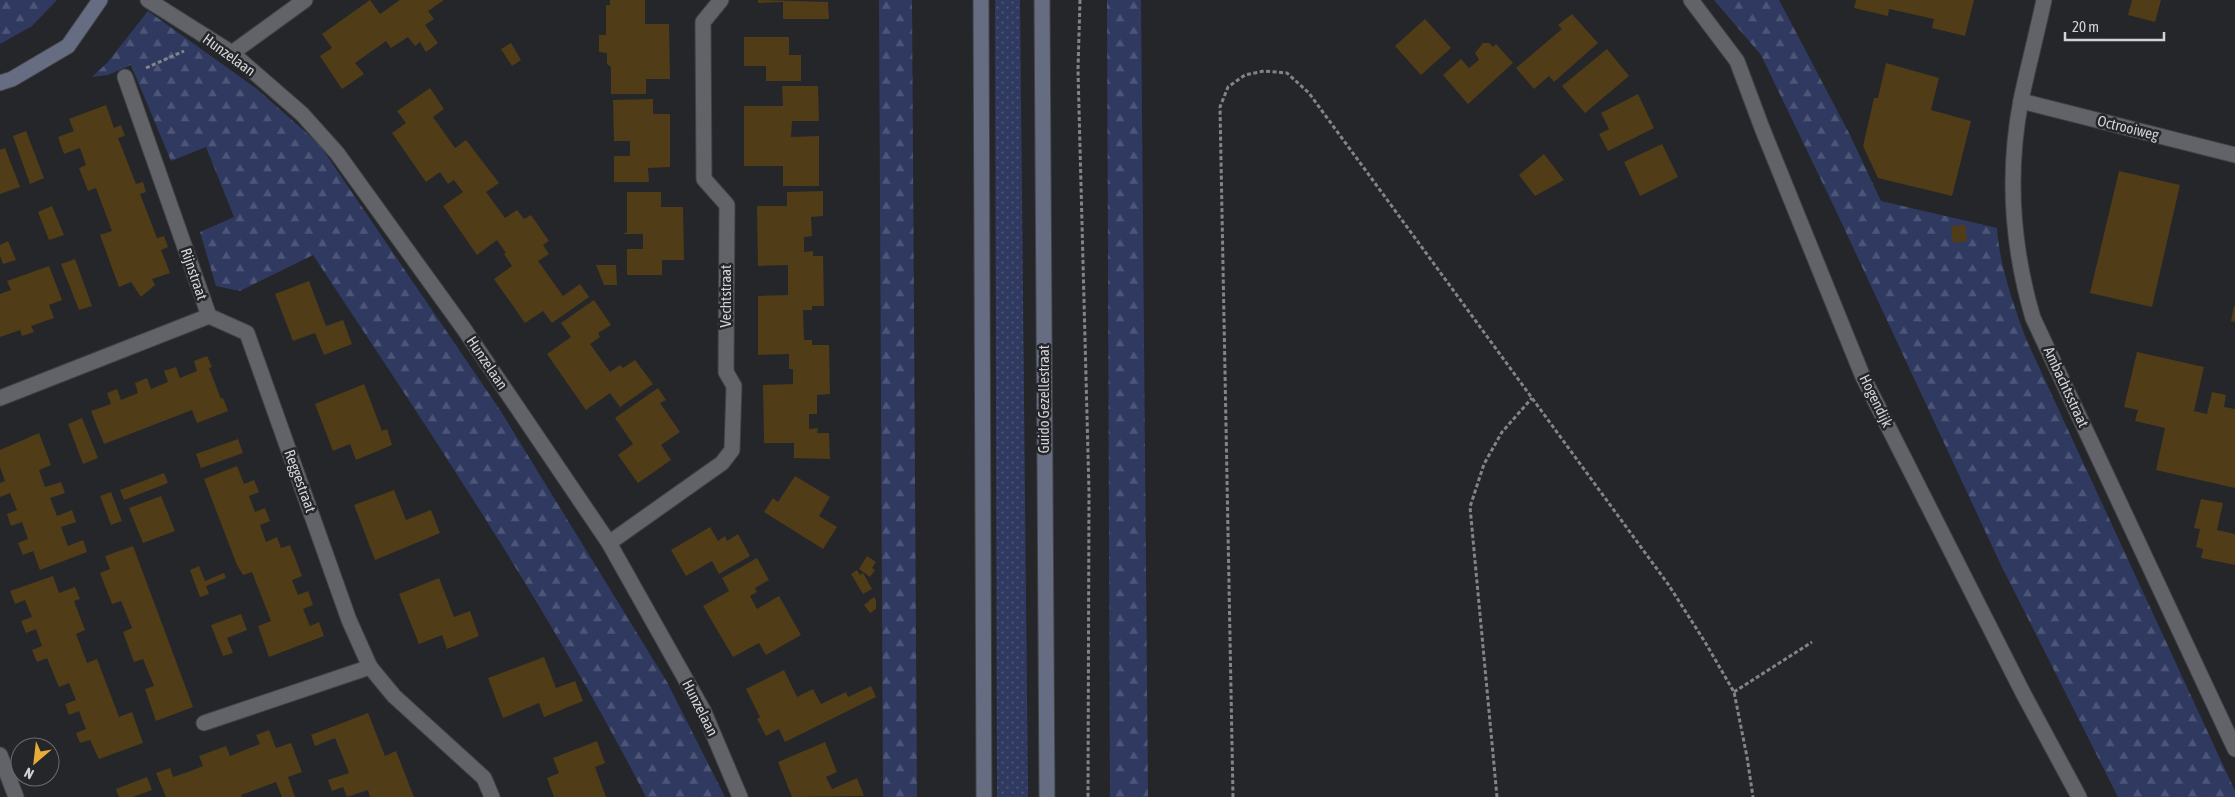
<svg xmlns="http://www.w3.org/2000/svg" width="2235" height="797" viewBox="0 0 2235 797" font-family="'Asap Condensed',sans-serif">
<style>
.grass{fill:url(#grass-dots)}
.forest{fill:url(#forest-firs)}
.building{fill:#503c17}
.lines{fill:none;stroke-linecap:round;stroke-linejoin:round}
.street-casing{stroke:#404245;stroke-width:17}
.secondary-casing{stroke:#404245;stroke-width:17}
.path{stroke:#838488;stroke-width:3;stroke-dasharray:4 2.5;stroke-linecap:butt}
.street{stroke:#616368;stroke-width:15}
.secondary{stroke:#666d83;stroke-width:15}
.labels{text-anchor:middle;stroke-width:5;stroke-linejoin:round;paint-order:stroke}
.street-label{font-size:15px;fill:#d3d3d6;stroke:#24262a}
</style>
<defs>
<pattern id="grass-dots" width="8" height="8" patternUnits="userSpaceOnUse" patternTransform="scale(1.25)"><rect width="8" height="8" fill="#303a61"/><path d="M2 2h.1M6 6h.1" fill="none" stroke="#4d5677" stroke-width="1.8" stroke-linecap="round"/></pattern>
<pattern id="forest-firs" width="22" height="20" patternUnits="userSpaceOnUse" patternTransform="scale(1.25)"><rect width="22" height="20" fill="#303a61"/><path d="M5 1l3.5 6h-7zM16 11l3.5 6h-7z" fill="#4d5677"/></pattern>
</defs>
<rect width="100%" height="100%" fill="#24262a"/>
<polygon class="grass" points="995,0 1020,0 1028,797 997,797"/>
<g class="forest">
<polygon points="0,0 57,0 32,26 0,44"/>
<polygon points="879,0 912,0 917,797 883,797"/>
<polygon points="1107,0 1141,0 1148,797 1110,797"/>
<path d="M1714,0H1779L1850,135L1881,201L1997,228C2000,268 2013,302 2026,339L2235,791V797H2118L2000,563L1837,213L1761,55Z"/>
<path d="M148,11L257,89L319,144L500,410L667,682L725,797H646C549,608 430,432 313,255L240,291L216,286L200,232L234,217L206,147L171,161L131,65L108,75L92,77L107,63Z"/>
</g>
<g class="building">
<polygon points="370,0 380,14 400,0 444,0 428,11 434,19 425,25 438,43 426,52 420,42 415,46 408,37 391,48 386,41 355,63 364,74 342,89 320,56 332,48 322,34"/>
<polygon points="610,0 645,0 645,24 669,24 670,79 646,79 646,94 611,94 611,67 607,64 607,53 599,52 599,35 606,35 606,5 610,5"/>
<polygon points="758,0 828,2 829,19 783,19 783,2 758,3"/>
<polygon points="1856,0 1974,0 1965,36 1932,28 1934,19 1889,9 1888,16 1854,8"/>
<polygon points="2132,0 2161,0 2155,22 2128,15"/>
<polygon points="1572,14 1598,43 1554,82 1549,76 1534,89 1516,68 1562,29 1558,25"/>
<polygon points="1425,19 1451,48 1421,75 1395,46"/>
<polygon points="744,37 789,37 789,55 801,55 801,81 766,81 766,66 744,66"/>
<polygon points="511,43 521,60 512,66 501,49"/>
<polygon points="1483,43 1489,43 1493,47 1496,44 1513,63 1468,104 1443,75 1461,59 1469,68 1479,60 1475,53"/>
<polygon points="1607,49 1629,76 1585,113 1562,86"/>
<polygon points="1886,63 1939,78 1931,110 1971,121 1952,196 1878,178 1863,146 1874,98 1878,98"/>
<polygon points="782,86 818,86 819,121 792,121 791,137 819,136 819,186 783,186 783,166 744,166 744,106 783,106"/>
<polygon points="430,88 444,109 433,117 455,148 466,140 499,183 486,192 505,218 517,210 524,219 531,215 549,241 543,245 549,254 538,261 563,296 580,284 589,297 552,323 543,311 525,323 494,279 512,266 504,254 506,253 497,240 477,255 443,206 463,192 454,180 448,184 440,172 426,182 392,133 406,123 397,111"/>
<polygon points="1638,94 1654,128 1608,151 1599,134 1609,129 1601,113"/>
<polygon points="653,99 653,114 670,114 670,167 648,168 649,182 614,182 614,156 630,156 630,141 614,141 613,100"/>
<polygon points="106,105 114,128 121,125 123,131 125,136 118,138 136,184 143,182 146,192 140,194 157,238 164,236 168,247 161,250 170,273 152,279 155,285 141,297 131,282 119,287 100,235 112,231 96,188 88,191 79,168 86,165 80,148 64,154 58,137 74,131 69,119"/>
<polygon points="26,131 44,178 30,184 13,136"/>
<polygon points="1662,144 1678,177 1640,196 1624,162"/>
<polygon points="5,148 20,187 0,194 0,150"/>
<polygon points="1544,154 1564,180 1535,196 1519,175"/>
<polygon points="2119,171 2180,185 2152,307 2090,293"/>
<polygon points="823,191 823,216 811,217 812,236 804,237 804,252 813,251 813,256 823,256 824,306 812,306 812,310 803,310 804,340 812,340 812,345 829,345 830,394 817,395 817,414 809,414 809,429 818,428 817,433 829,433 830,459 794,458 794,443 764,443 763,385 793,384 793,369 789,369 789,354 758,355 758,296 788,295 788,265 758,266 757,206 787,206 787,192"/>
<polygon points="627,192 661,192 661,207 683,207 684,260 662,260 662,275 627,275 627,249 643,249 643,234 623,234 627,232"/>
<polygon points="52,206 64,235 49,240 38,212"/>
<polygon points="1965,225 1967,241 1953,243 1951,226"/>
<polygon points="8,241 16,260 3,264 0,256 0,245"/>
<polygon points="75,259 92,306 79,310 61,264"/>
<polygon points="596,265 616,265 617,285 604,285"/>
<polygon points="49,266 62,300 49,305 54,318 31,326 34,332 22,336 20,330 0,337 0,294 11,290 7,281"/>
<polygon points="309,281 326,326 343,320 352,344 324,355 315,333 293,341 275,294"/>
<polygon points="594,300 611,325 598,333 600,337 590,344 610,372 620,365 623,368 635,360 653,384 620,407 610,393 586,410 547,354 571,337 561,323"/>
<polygon points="2234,306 2235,306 2235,322 2231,321"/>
<polygon points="2137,352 2204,367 2194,411 2207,414 2212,392 2226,395 2224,407 2235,409 2235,488 2156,470 2165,428 2135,421 2138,410 2124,407"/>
<polygon points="207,356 212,367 209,368 221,399 223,398 228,411 197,423 192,410 104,444 91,411 111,404 107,393 117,389 121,400 138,393 135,383 147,378 151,389 168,382 164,371 176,367 180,378 197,371 194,361"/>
<polygon points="364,384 382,431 387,429 392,445 356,460 350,444 333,451 315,404"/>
<polygon points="658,388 666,400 660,403 680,432 661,445 671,460 638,483 618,455 633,444 615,418"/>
<polygon points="82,418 98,458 83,464 68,424"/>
<polygon points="39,433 51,465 39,470 45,487 61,482 65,493 50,498 57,516 72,510 76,522 61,527 68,546 83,540 87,552 40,570 33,551 23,555 18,543 28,539 22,522 11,526 7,514 17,510 10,493 0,497 0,483 5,481 0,467 0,450"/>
<polygon points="238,439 243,453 201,468 196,454"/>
<polygon points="237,466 244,484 254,480 259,492 249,496 255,512 265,508 270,521 260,525 266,542 277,537 281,548 290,545 302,576 292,580 298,595 308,591 313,605 303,609 310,626 319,622 324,636 269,657 258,626 271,621 252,572 243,575 237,565 204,479"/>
<polygon points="164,473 168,483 124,500 120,490"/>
<polygon points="795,476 830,497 819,516 837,527 823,549 764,512 773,498 778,502"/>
<polygon points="394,490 406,520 431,510 440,533 375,560 354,505"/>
<polygon points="111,492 122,521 111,525 100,496"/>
<polygon points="161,496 175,531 143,543 129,508"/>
<polygon points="2201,499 2223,503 2217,530 2235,534 2235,565 2201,558 2203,549 2196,547 2200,529 2194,528"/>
<polygon points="710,527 718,541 725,536 727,541 738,534 750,556 719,574 712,561 686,576 671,550"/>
<polygon points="133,546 193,707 156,721 145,689 154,686 143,659 134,662 123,632 132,628 121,601 112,604 100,573 110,569 105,556"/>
<polygon points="867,556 876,562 872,568 875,570 870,577 859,569"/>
<polygon points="757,558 769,580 755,588 757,592 750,596 757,609 779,596 801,635 766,655 759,643 733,657 703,606 729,591 722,578"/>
<polygon points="199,566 205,581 224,573 226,578 206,586 209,594 200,597 190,570"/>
<polygon points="857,570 860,575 863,573 872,589 863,594 851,574"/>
<polygon points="53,576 59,593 75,587 80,599 74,601 85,630 76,634 87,663 97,659 119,717 132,712 143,743 99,759 90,740 80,743 76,733 86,729 79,711 69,715 65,704 76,700 69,683 59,687 47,658 37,662 32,650 42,646 36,629 26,633 21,621 32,617 25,600 15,604 10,591"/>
<polygon points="439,578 454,617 470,611 479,636 447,649 442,635 419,644 399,594"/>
<polygon points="874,597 876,600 876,609 870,613 864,605"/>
<polygon points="241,614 247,630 227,638 233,653 223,656 211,625"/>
<polygon points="544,657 556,688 575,681 583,701 544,717 539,703 503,718 488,678"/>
<polygon points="784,670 797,697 813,689 821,704 846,692 848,697 871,686 876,697 785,742 779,729 766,736 757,719 760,717 746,689"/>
<polygon points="368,713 385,756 396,751 414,797 370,797 368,790 347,797 343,787 332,791 328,780 349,773 342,755 335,738 315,746 311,735"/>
<polygon points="269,730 276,748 291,743 302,772 288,777 295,797 282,797 276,782 241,795 242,797 166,797 156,773 170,768 173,777 188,772 203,766 199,756 226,746 230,756 260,744 256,735"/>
<polygon points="597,741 605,763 595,767 606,797 554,797 547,778 559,773 553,758"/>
<polygon points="825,742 837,772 826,777 832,789 857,778 864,796 792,797 778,762"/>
<polygon points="147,777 152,790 133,797 119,797 116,789"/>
</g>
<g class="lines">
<g class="street-casing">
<g id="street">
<polyline points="148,0 232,53 302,114 337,153 464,329 609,543 704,712 740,797"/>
<polyline points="1691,0 1737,61 1762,128 1863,377 2023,693 2079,797"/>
<path d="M2044,0C2037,33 2028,67 2021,100C2007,173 2012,247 2033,318L2235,749"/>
<polyline points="232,53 305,0"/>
<polyline points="2021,101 2235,155"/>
<polyline points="209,316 247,333 349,620 370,667 394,696 484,778 492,797"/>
<polyline points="0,398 209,316 125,77"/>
<polyline points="609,543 722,463 732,450 734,386 726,372 727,205 704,179 703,22 721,0"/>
<polyline points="204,723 370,667"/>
<polyline points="0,755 16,797"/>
</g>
</g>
<g class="secondary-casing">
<g id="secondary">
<polyline points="981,0 984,797"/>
<polyline points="1042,0 1047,797"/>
<polyline points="0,83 12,79 68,46 100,0"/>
</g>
</g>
<g class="path">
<polyline points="1080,0 1078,70 1089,492 1088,797"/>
<polyline points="146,68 184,51"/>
<polyline points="1734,692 1812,642"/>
<polyline points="1233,797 1220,107 1228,87 1245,75 1264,71 1287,73 1309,93 1668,584 1705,642 1734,692 1747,757 1753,797"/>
<polyline points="1497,797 1470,507 1484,464 1502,432 1532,398"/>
</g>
<use href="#street" class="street"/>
<use href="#secondary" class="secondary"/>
</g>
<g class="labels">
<g class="street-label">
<text transform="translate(229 55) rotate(36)" y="5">Hunzelaan</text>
<text transform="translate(2128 128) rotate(14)" y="5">Octrooiweg</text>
<text transform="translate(194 274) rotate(71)" y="5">Rijnstraat</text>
<text transform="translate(726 296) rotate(-90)" y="5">Vechtstraat</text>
<text transform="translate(487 363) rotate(56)" y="5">Hunzelaan</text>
<text transform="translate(2066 387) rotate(65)" y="5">Ambachtsstraat</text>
<text transform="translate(1044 399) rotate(-90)" y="5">Guido Gezellestraat</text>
<text transform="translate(1876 401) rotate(64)" y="5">Hogendijk</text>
<text transform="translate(300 481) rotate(70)" y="5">Reggestraat</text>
<text transform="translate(700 708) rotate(63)" y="5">Hunzelaan</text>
</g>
</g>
<g transform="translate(35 762) rotate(208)"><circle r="24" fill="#24262a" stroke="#6a6b6f"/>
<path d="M0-4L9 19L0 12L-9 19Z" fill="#e8ab37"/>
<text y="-8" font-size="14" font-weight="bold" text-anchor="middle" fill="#d3d3d6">N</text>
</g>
<path d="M2065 32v8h99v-8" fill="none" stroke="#d3d3d6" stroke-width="2.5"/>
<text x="2072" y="32" font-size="15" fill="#d3d3d6" stroke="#24262a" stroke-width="4" paint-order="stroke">20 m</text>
</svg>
